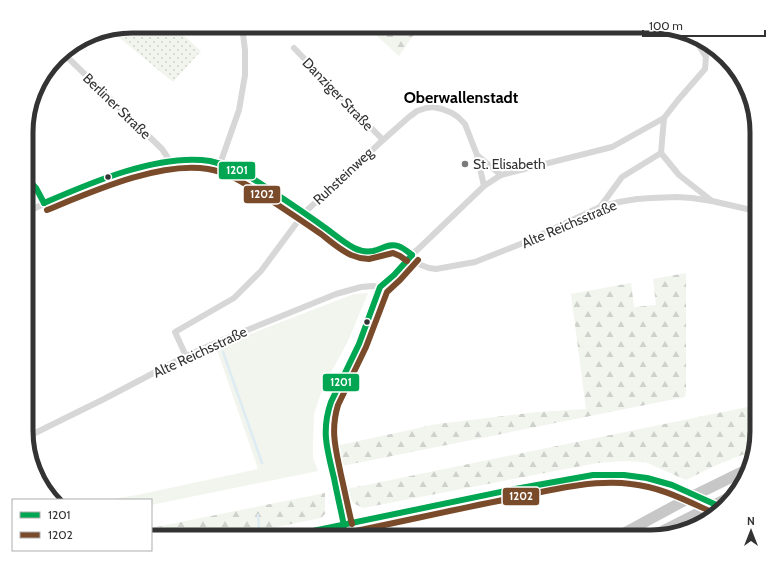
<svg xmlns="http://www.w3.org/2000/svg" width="783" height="563" viewBox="0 0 783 563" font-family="Cabin,sans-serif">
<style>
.green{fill:#f1f5ed}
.forest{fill:url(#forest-firs)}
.park{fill:url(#park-dots)}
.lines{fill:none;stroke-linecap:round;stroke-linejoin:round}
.stream{stroke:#ddebf3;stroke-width:2.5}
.minor{stroke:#d7d7d7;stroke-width:6}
.trunk{stroke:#c7c7c7;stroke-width:11}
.bus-1-casing{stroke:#fff;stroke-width:9}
.bus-2-casing{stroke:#fff;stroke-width:9}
.bus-1{stroke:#00a651;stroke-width:6}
.bus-2{stroke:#7a4b2a;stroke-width:6}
.poi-dot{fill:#7a7a7a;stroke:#fff;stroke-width:1.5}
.bus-dot{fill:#333;stroke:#fff;stroke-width:1.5}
.labels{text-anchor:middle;stroke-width:4;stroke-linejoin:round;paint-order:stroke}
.street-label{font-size:14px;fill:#333;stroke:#fff}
.poi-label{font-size:14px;fill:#333;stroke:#fff;text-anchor:start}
.quarter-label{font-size:16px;font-weight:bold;fill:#000;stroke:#fff}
.rim{fill:none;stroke:#333;stroke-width:5}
.line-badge{stroke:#fff;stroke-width:1.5}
.badge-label{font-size:11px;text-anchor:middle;font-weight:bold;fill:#fff}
</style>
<defs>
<pattern id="forest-firs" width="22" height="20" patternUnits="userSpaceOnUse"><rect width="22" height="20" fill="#f1f5ed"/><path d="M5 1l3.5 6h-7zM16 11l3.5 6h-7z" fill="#cfd2cc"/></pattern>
<pattern id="park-dots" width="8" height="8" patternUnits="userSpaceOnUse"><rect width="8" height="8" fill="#f1f5ed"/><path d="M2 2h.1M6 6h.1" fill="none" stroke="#cfd2cc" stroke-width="1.8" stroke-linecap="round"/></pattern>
</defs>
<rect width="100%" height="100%" fill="#fff"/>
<polygon class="green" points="368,293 348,341 324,385 314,413 313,441 313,458 318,471 151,505 151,500 107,500 137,495 258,469 216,347 354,294"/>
<g class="forest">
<polygon points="366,26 413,26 417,30 399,56"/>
<polygon points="686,273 686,391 685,397 337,467 331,447 437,424 538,412 586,409 571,294 631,283 634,307 656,305 653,279"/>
<polygon points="757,405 757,437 752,451 714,466 686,480 645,462 622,461 597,463 363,508 353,503 347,489"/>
<polygon points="325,493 325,514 321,518 226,537 151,537 151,528"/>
</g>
<polygon class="park" points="132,26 173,26 201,51 173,82 110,30"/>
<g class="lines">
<g class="stream">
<polyline points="223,352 262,463"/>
<polyline points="258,515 259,527"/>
</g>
<g class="minor">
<polyline points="294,48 383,140"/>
<polyline points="62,52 162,149 170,161"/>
<polyline points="661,153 679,175 712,201"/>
<polyline points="661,153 664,118"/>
<polyline points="477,155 484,186"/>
<polyline points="220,164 239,110 245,75 245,50 242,26"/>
<polyline points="27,178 36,188 44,203"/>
<polyline points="600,207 622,177 661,153"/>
<path d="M27,212C60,195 95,181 132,170C148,166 165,161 182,160C195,159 209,160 221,164C242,170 259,183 277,195C303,212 327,229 352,247L361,251H371L386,246L398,245L407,251L421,265L429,268L436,269L475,262L523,243L600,207L619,202L637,199L652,198L677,197L692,198L712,201L747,209L757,213"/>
<polyline points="186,356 175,332 234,298 261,271 304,213 383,140 409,117 417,111 426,108 433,107 442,109 452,113 458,117 465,124 477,155 501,175"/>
<polyline points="27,437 104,399 186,356 220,341 336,294 361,287 373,286 380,287"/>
<polyline points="344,526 327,450 325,430 326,420 331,402 359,344 380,287 394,275 412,255 484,186 501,175 612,147 664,118 678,100 705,69 706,57 696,41"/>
<path d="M283,537C387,518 489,492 593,475C614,474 635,474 655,480C676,486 695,497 716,505"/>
</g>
<g class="trunk">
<polyline points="653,536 736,494"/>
<polyline points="617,537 689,498 744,471"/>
</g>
<g class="bus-1-casing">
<g id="bus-1">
<polyline points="27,178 36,188 44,203"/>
<path d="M44,203C90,183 159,153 210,161C229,165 248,175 264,186C285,200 305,213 324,227C334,234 344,243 354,248C360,251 367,252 373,251C382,249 389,243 398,246C404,248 408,252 412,255"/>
<path d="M344,526C341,510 337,494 334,478C327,449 321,431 331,402L359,344L380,287L394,275L412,255"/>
<polyline points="284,537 515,489 593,475 624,475 647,478 672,485 721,507"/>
</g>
</g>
<g class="bus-2-casing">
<g id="bus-2">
<path d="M47,210C91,192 160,161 208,169C227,172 244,183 260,193C281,207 301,220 321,234C330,241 340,250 351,255L360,258L369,259L393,253L400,256L407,261"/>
<path d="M352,524C348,508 345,492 341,475C336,450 330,431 338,405L366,347L387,292L400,280L418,260"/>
<path d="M326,537C387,525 447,511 508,499C547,491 592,479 631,484C661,487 687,501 714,513"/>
</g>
</g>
<use href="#bus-1" class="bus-1"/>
<use href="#bus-2" class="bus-2"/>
</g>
<circle class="poi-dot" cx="465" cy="164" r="4"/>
<g class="bus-dot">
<circle cx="108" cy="177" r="3.5"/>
<circle cx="367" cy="322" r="3.5"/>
</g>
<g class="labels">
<g class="street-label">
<text transform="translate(338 94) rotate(46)" y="5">Danziger Straße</text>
<text transform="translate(117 106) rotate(44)" y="5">Berliner Straße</text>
<text transform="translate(343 176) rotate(-43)" y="5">Ruhsteinweg</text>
<text transform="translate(569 224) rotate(-23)" y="5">Alte Reichsstraße</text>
<text transform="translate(200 352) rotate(-25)" y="5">Alte Reichsstraße</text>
</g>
<g class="poi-label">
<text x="473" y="169">St. Elisabeth</text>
</g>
<g class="quarter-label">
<text x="461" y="103">Oberwallenstadt</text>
</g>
</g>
<path d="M0 0H783V563H0ZM132 33H651A99 99 0 0 1 750 132V431A99 99 0 0 1 651 530H132A99 99 0 0 1 33 431V132A99 99 0 0 1 132 33Z" fill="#fff" fill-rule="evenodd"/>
<path class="rim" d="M132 33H651A99 99 0 0 1 750 132V431A99 99 0 0 1 651 530H132A99 99 0 0 1 33 431V132A99 99 0 0 1 132 33Z"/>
<g class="line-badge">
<rect x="218" y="161" width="38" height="19" rx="4" fill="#00a651"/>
<rect x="243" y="185" width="38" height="19" rx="4" fill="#7a4b2a"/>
<rect x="322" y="373" width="38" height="19" rx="4" fill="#00a651"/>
<rect x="502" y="487" width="38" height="19" rx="4" fill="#7a4b2a"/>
</g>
<g class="badge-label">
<text x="237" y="174">1201</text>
<text x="262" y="198">1202</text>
<text x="341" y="386">1201</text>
<text x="521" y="500">1202</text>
</g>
<rect x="12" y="499" width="140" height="52" fill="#ffffff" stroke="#adadad"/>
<rect x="20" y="512" width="20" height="6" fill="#00a651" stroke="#adadad"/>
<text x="48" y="519" font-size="12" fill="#333333">1201</text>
<rect x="20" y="532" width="20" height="6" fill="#7a4b2a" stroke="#adadad"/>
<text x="48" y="539" font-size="12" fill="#333333">1202</text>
<g transform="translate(751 531)" stroke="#ffffff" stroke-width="3" paint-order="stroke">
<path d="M0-3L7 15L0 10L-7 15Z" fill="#333333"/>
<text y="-6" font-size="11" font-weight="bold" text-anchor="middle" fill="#333333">N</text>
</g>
<path d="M643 30v6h122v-6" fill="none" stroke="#333333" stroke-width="2"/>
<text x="649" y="30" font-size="12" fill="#333333" stroke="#ffffff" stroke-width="3" paint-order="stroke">100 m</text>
</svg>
